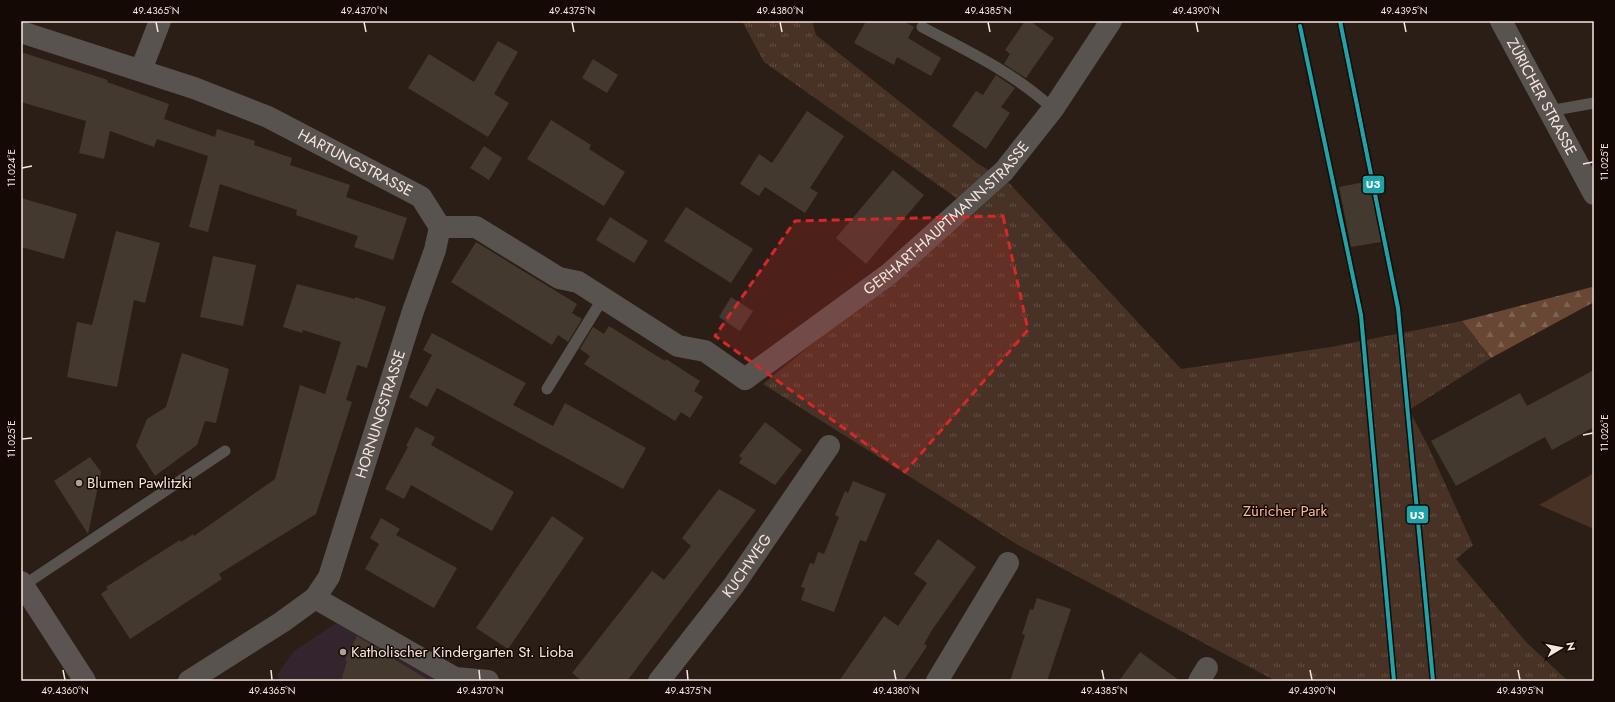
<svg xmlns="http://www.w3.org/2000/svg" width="1615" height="702" viewBox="0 0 1615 702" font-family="Jost,sans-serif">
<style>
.education{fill:#33242d}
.green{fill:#473225}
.forest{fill:url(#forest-firs)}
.park{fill:url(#park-tufts)}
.building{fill:#44392f}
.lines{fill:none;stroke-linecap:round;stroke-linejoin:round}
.lane{stroke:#595350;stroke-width:11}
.street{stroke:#595350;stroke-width:22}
.secondary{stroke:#5b5452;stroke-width:22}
.metro-1-casing{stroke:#140904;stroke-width:7}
.metro-1{stroke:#20a3a8;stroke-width:4}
.marked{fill:#d62828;fill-opacity:0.2;stroke:#d62828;stroke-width:3;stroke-dasharray:8 5;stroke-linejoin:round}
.ticks{fill:none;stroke:#f7e6dc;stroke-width:1.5}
.poi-dot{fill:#b0a097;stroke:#140904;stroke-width:1.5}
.labels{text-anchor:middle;stroke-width:3;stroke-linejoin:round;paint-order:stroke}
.street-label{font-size:15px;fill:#f7e6dc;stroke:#140904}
.poi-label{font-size:15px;fill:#f7e6dc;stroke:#140904;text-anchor:start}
.park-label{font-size:15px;fill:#f9bb97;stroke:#140904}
.line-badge{stroke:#140904;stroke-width:1.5}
.badge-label{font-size:11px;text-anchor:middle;font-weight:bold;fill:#fff}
.neatline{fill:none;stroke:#f7e6dc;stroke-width:1.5}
.ticks-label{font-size:10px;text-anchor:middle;fill:#f7e6dc}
</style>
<defs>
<pattern id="forest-firs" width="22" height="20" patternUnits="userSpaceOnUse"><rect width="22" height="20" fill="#684835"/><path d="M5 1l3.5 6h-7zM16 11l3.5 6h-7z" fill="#7e6252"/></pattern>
<pattern id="park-tufts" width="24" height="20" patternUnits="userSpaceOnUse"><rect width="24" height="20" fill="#473225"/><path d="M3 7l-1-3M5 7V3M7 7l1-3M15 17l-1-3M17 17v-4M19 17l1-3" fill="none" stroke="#625044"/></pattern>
</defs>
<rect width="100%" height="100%" fill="#2b1e16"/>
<polygon class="education" points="338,622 442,681 280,681 277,675 294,651"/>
<polygon class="green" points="1594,473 1594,529 1539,505"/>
<polygon class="forest" points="1592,287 1594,291 1594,302 1491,358 1462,321"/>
<polygon class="park" points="742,21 812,21 816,35 977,163 1010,184 1181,369 1331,347 1462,321 1491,358 1409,410 1428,446 1473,545 1456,559 1526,642 1568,681 1276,681 1018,545 763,384 975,211 764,62"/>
<g class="building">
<polygon points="866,21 903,21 914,27 908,38 941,58 931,76 897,57 894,65 854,43"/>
<polygon points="1025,21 1030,21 1054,38 1026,78 1004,64 1010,54 1005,50"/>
<polygon points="498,41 518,52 494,94 509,103 488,137 408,88 429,54 474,82"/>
<polygon points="21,52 108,80 107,82 169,104 164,119 215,137 217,129 255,141 254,145 292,158 290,165 350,185 346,197 407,218 393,260 354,247 358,236 296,215 297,210 220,184 208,232 189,227 208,156 157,139 154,147 110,131 104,159 79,153 86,121 21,102"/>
<polygon points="593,59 618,75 607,93 582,78"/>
<polygon points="996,75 1015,88 1001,107 1010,113 986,149 952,126 976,91 983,95"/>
<polygon points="807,111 844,136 810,188 818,193 805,213 765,187 759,196 740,184 759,154 772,163"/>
<polygon points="551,120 591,145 589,149 625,172 604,206 527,159"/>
<polygon points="484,146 502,158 489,180 470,168"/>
<polygon points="893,170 924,195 866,264 836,238"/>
<polygon points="1370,181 1381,242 1351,247 1339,187"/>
<polygon points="21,198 77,214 64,259 21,247"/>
<polygon points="686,207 753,249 731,283 664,241"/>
<polygon points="610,217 648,241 634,263 596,240"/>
<polygon points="116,231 160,243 145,303 134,300 117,387 67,377 77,322 92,325"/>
<polygon points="476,242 577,304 572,313 582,319 568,342 558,335 552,345 451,282"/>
<polygon points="213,256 256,265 243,326 200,317"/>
<polygon points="297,284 355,299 355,297 386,307 367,368 357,365 346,400 352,402 316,514 219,574 222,579 130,639 101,594 108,589 106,587 180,540 181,542 193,534 194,536 275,479 300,385 325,394 341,342 303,330 302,333 283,327"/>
<polygon points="731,297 753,311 740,331 719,317"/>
<polygon points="609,326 665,361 666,359 700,381 694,391 703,397 690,418 681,412 675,421 584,364 590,356 580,349 593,327 604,334"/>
<polygon points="432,333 526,383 513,405 553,426 565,403 646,448 623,489 437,388 427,407 409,397 432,355 423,350"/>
<polygon points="182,353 229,369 216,423 205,421 197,445 155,476 136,446 147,419 166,407"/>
<polygon points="1594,370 1594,427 1552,450 1545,437 1456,486 1431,441 1520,393 1527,406"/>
<polygon points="765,422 802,450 775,485 739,463 742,458 739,456"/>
<polygon points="416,427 435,437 431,445 514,492 492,531 411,485 404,499 385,489 408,447 406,446"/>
<polygon points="90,457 101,472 88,534 54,481"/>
<polygon points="853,481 886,494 866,542 860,540 834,612 801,600 805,588 801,587 810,563 814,564 818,552 824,554 839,517 835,515 845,491 848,493"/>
<polygon points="719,489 756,510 627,681 582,681 572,673 652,571 664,580 691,546 682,538"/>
<polygon points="552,516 584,538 508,649 476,628"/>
<polygon points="381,518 400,529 396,535 457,568 434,608 365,569 379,544 370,538"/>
<polygon points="938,539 976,567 932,630 924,644 927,646 913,667 903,681 839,681 884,616 898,626 927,583 914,574"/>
<polygon points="1037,598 1071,609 1047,681 1010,681 1025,635 1022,634 1030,609 1033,610"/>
<polygon points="357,636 394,658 394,659 430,681 341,681 347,661 345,660"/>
<polygon points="1140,652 1180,681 1119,681"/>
</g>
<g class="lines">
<g class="lane">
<path d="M922,27C969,52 1013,72 1053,109"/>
<polyline points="1549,111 1594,103"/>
<polyline points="547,389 603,298"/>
<polyline points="24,585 225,451"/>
</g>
<g class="street">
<path id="s1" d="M1501,21L1594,194"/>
<path id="s2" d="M21,32L194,88L268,117L421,197L440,227"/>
<polyline points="141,70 160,21"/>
<path id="s3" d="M440,227H476L559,278L578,282L678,346L705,351L745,379L889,274L1004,171L1053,109L1111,21"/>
<polyline points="315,598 455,678 488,681"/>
<path id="s4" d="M189,681L282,622L315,598L329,577L413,311L435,250L440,227"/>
<path id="s5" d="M659,681L734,585L829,446"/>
<polyline points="937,681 1008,563"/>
<polyline points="1199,681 1207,668"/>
</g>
<polyline class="secondary" points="21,582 85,681"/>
<g class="metro-1-casing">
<g id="metro-1">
<polyline points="1340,21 1398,308 1433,681"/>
<polyline points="1300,26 1361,315 1394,681"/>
</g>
</g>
<use href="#metro-1" class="metro-1"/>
</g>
<path class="marked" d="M1003,216L1028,330L905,472L715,336L795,221Z"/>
<path class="ticks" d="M156,22L158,32M364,22L366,32M572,22L574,32M780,22L782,32M988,22L990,32M1196,22L1198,32M1404,22L1406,32M1583,164L1593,162M22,168L32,166M1583,435L1593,433M22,439L32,438M63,670L65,680M271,670L272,680M479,670L480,680M687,670L688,680M894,670L896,680M1102,670L1104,680M1310,670L1312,680M1518,670L1520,680"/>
<g class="poi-dot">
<circle cx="79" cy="483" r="4"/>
<circle cx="343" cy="652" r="4"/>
</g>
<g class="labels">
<g class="street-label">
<text dy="5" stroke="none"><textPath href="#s1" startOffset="86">ZÜRICHER STRASSE</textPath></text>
<text dy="5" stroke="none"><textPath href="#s2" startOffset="360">HARTUNGSTRASSE</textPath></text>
<text dy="5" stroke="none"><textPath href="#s3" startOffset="606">GERHART-HAUPTMANN-STRASSE</textPath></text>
<text dy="5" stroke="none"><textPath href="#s4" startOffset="347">HORNUNGSTRASSE</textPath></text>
<text dy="5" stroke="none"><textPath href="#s5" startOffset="145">KUCHWEG</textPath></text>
</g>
<g class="poi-label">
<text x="87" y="488">Blumen Pawlitzki</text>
<text x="351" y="657">Katholischer Kindergarten St. Lioba</text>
</g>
<g class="park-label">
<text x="1285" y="516">Züricher Park</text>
</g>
</g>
<g class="line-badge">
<rect x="1362" y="175" width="23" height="19" rx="4" fill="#20a3a8"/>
<rect x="1406" y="505" width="23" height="19" rx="4" fill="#20a3a8"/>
</g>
<g class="badge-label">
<text x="1373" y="188">U3</text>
<text x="1417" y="519">U3</text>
</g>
<rect width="1615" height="702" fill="none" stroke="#140904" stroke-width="44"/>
<g transform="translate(1561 648) rotate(80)" stroke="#140904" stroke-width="3" paint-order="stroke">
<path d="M0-3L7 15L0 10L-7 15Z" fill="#f7e6dc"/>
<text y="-6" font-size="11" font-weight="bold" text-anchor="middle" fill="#f7e6dc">N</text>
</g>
<rect x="22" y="22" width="1571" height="658" class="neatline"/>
<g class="ticks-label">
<text x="156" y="14">49.4365°N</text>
<text x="364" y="14">49.4370°N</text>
<text x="572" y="14">49.4375°N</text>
<text x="780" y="14">49.4380°N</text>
<text x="988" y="14">49.4385°N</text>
<text x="1196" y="14">49.4390°N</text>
<text x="1404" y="14">49.4395°N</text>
<text transform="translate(1604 162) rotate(-90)" y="4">11.025°E</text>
<text transform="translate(11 168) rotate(-90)" y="4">11.024°E</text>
<text transform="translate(1604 433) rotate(-90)" y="4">11.026°E</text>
<text transform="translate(11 439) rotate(-90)" y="4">11.025°E</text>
<text x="65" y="694">49.4360°N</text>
<text x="272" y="694">49.4365°N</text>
<text x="480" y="694">49.4370°N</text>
<text x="688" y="694">49.4375°N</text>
<text x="896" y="694">49.4380°N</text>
<text x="1104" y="694">49.4385°N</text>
<text x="1312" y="694">49.4390°N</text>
<text x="1520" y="694">49.4395°N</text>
</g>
</svg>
